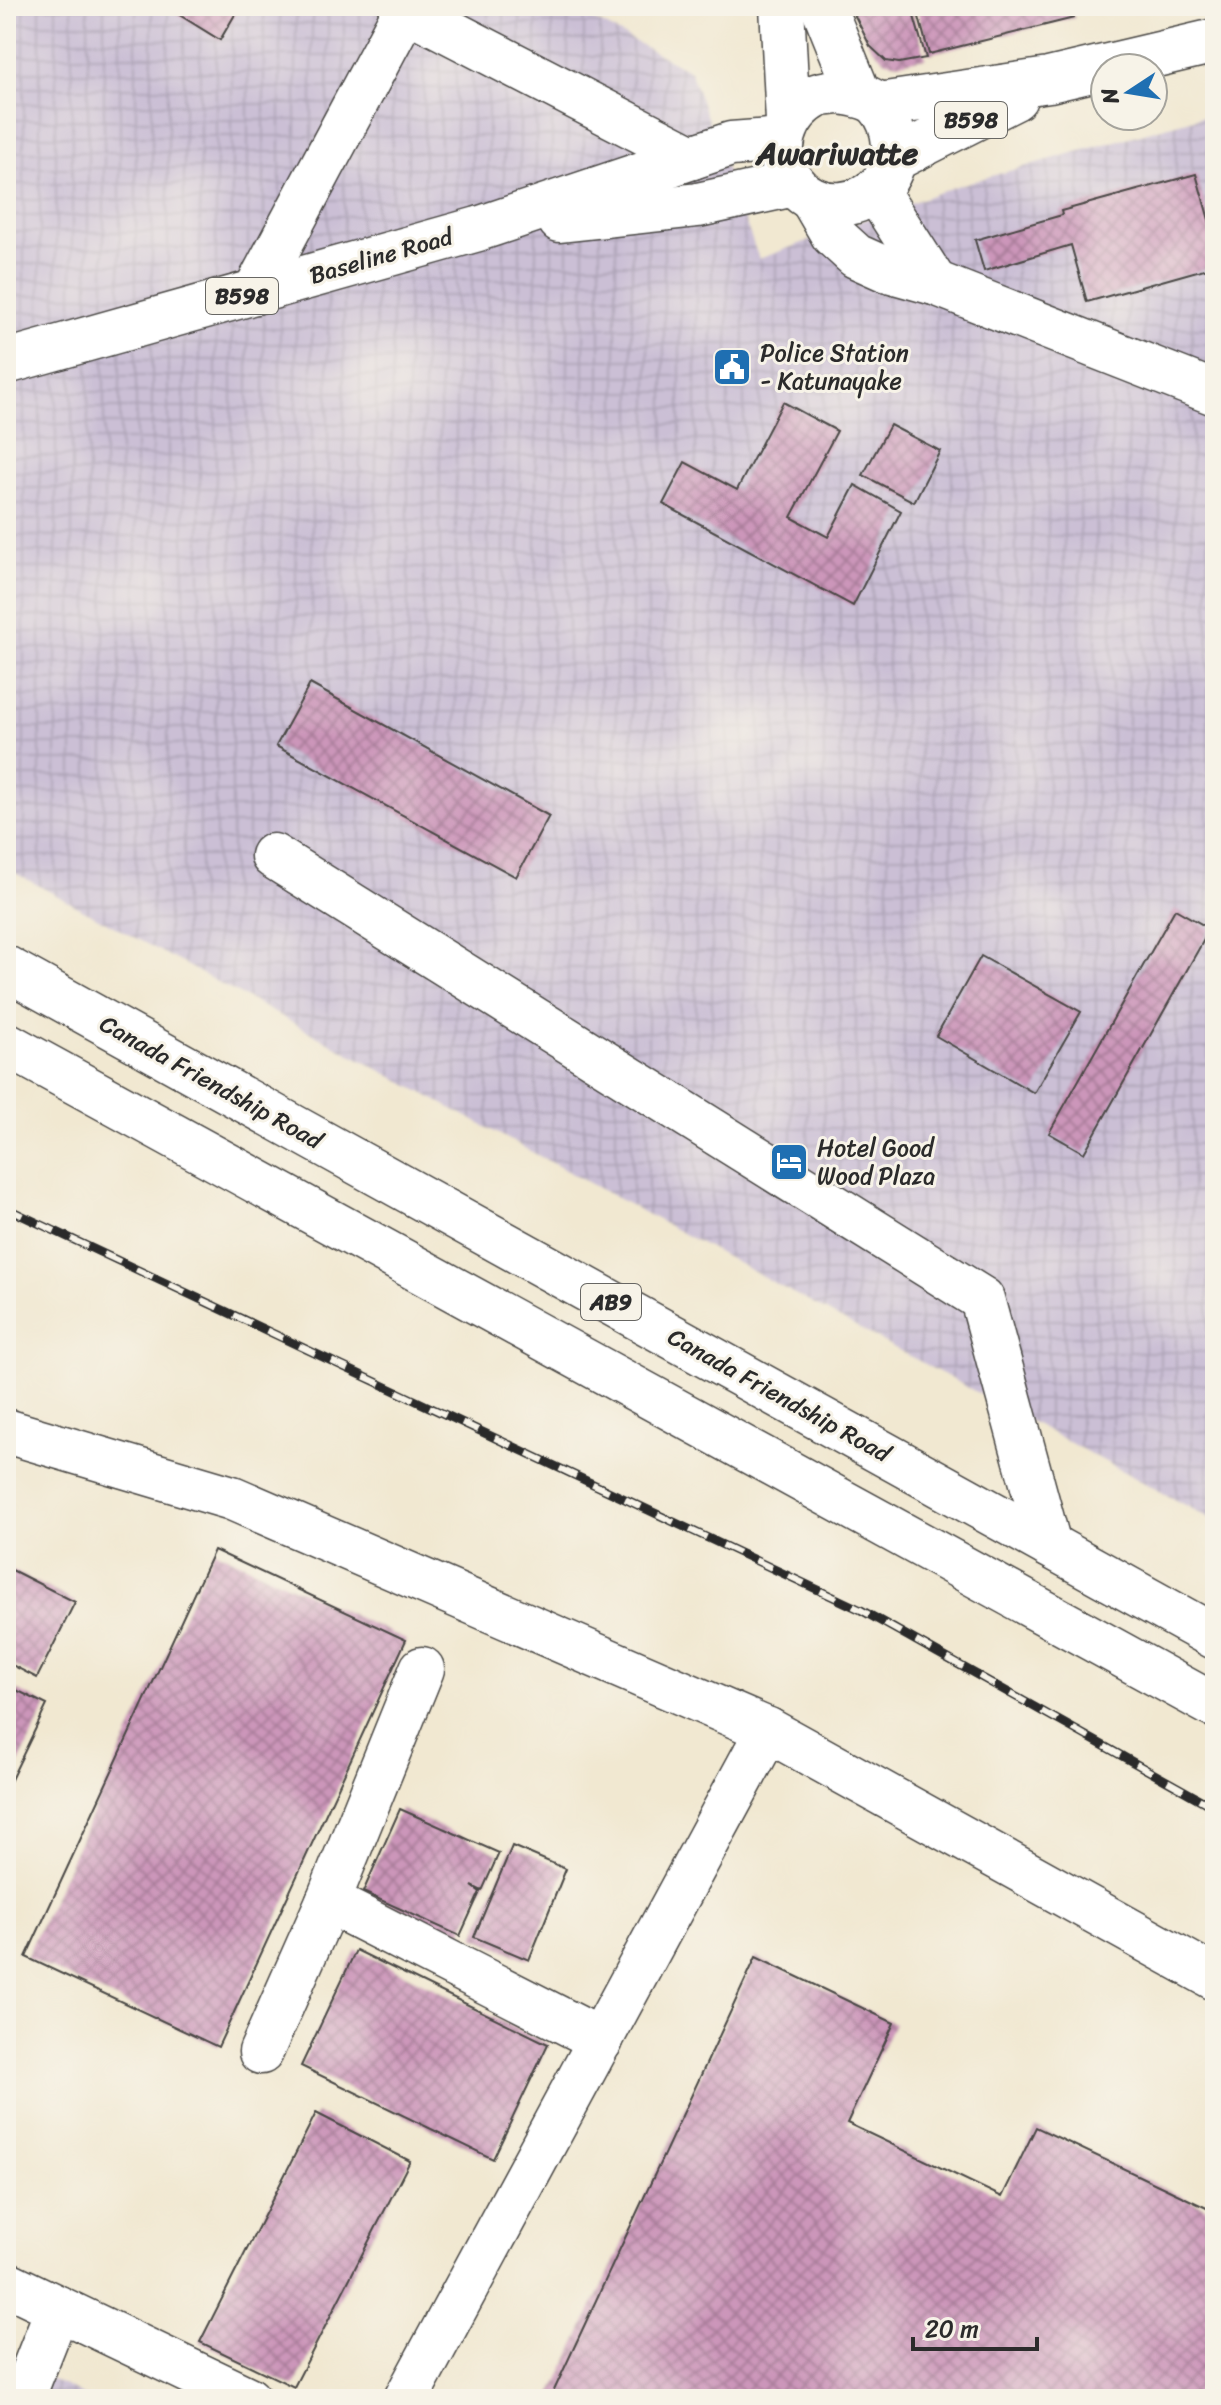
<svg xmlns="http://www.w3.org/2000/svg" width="1221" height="2405" viewBox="0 0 1221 2405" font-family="Sriracha,sans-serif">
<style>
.industrial{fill:url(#industrial-grid)}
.building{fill:url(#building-cross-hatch)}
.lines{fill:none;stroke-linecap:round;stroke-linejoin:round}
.minor-casing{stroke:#494744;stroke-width:47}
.major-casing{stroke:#494744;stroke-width:47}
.minor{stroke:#fff;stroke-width:44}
.major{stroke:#fff;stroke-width:44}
.rail-casing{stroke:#2b2b2b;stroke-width:9}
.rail{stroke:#f7f3e8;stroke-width:6;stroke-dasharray:18;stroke-linecap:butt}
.labels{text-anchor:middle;stroke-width:6;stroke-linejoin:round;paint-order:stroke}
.shield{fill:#f7f3e8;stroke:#686764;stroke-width:2}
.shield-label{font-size:22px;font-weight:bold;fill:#2b2b2b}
.street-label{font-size:24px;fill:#2b2b2b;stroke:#f7f3e8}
.poi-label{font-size:24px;fill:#2b2b2b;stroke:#f7f3e8;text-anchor:start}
.district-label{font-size:32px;font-weight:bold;fill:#2b2b2b;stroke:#f7f3e8}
</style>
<defs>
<pattern id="industrial-grid" width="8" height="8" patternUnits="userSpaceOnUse" patternTransform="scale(2)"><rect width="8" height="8" fill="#cbbfd5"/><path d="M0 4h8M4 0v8" fill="none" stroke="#aea4b7"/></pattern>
<pattern id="building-cross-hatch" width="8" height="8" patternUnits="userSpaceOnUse" patternTransform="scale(2)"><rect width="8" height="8" fill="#cc96ba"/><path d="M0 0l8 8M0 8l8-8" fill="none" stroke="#a67b97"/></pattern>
</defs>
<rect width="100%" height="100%" fill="#f7f3e8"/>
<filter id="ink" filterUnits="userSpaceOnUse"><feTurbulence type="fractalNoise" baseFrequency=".0125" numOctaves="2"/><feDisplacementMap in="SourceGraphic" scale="16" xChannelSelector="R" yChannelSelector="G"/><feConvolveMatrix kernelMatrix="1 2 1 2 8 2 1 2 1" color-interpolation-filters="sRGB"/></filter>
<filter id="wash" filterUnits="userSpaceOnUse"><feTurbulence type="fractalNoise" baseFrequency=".006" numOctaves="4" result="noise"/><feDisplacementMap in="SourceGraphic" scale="32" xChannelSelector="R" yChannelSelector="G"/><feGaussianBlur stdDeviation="1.8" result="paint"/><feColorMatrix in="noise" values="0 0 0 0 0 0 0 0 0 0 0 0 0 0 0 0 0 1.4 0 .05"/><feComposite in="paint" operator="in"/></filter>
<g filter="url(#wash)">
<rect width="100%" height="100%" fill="#f1e8d1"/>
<g class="industrial">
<polygon points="6,6 568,6 690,71 759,259 956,186 1215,113 1215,1521 6,868"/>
<polygon points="6,2357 91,2399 6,2399"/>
</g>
<g id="blocks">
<g class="building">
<polygon points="165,6 240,6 220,40"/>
<polygon points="850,6 911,6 926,58 899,63 886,61 870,46"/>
<polygon points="916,6 1071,6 1074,18 929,54"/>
<polygon points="1196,174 1215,241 1215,266 1087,302 1071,245 984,271 975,240 1062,215 1061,211"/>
<polygon points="783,402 837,431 791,517 828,537 855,485 901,511 853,606 663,504 685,462 737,490"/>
<polygon points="890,425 940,451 914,502 863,475"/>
<polygon points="310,684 549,816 516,877 276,746"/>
<polygon points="1175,909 1210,929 1084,1153 1049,1133"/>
<polygon points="981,956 1081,1012 1034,1093 936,1036"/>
<polygon points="214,1550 406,1640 218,2047 26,1957"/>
<polygon points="6,1567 75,1602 37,1678 6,1662"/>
<polygon points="6,1685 47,1705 6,1790"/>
<polygon points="400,1809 499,1853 482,1891 472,1886 480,1892 460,1936 363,1892"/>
<polygon points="512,1846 566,1869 529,1960 474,1937"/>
<polygon points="356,1950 548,2044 493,2159 301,2066"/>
<polygon points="756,1957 894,2023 847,2123 1002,2197 1036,2127 1215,2212 1215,2399 550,2399"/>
<polygon points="316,2113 410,2161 294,2387 200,2342"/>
</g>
</g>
</g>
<g filter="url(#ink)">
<use href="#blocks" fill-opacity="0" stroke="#494744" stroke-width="2"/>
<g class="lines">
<g class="minor-casing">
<g id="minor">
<polyline points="400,6 692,157"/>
<polyline points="876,191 935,283"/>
<polyline points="812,199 833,235 856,256 885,269 935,283 1215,393"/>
<polyline points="255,292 406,9"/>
<polyline points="273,856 982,1299 1049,1545"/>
<polyline points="6,1431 232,1498 768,1730 1215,1978"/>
<polyline points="328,1901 601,2040"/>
<polyline points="261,2052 328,1901 422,1669"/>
<polyline points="6,2283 248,2399"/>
<polyline points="22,2399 58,2308"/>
<polyline points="406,2399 768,1730"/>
</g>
</g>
<g class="major-casing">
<g id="major">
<polyline points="782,6 788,121"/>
<polyline points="823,6 859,95"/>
<path d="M840,92C852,94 870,96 879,106C896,125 900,161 884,181C862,209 818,214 794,184C770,154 784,113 816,96C823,93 832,93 840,92Z"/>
<polyline points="879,105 1049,80 1215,41"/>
<polyline points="894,159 1015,98"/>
<polyline points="560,220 698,205 794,184"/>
<polyline points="6,362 478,229 731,144 782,140"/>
<polyline points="6,968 1215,1637"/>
<polyline points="6,1044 1215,1706"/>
</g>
</g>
<use href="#minor" class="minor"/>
<use href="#major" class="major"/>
<g class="rail-casing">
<polyline id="rail" points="6,1208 861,1610 1215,1808"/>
</g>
<use href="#rail" class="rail"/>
</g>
</g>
<defs>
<g id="civic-square" transform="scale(2)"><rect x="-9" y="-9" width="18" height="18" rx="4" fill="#1f6fb2" stroke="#f7f3e8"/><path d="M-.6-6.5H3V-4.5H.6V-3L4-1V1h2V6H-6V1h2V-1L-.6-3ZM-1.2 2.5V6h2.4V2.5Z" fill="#fff"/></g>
<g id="hotel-square" transform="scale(2)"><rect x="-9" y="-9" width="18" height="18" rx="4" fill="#1f6fb2" stroke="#f7f3e8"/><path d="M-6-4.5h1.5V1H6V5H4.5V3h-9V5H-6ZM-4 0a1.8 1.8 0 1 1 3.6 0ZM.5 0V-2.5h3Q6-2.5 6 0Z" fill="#fff"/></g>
</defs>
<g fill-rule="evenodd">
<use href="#civic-square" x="732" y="367"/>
<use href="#hotel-square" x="789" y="1162"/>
</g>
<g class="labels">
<g class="shield">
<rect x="935" y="102" width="72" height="36" rx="6"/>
<rect x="206" y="278" width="72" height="36" rx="6"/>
<rect x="581" y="1284" width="60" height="36" rx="6"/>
</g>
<g class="shield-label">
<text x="971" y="128">B598</text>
<text x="242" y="304">B598</text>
<text x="611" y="1310">AB9</text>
</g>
<g class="street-label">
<text transform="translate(381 256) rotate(-16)" y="8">Baseline Road</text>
<text transform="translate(211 1082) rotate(29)" y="8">Canada Friendship Road</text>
<text transform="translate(779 1395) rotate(29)" y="8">Canada Friendship Road</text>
</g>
<g class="poi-label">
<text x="760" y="361">Police Station<tspan x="760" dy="28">- Katunayake</tspan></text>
<text x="817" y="1156">Hotel Good<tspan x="817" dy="28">Wood Plaza</tspan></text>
</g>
<g class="district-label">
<text x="837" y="164">Awariwatte</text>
</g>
</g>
<rect width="1221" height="2405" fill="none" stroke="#f7f3e8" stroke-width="32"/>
<g transform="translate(1129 92) rotate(258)"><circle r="38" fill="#f7f3e8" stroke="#a5a39c" stroke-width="2"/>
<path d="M0-6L14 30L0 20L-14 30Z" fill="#1f6fb2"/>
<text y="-12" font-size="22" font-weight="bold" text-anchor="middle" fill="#2b2b2b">N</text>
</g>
<path d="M913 2337v12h124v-12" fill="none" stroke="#2b2b2b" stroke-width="4"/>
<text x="925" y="2337" font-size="24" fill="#2b2b2b" stroke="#f7f3e8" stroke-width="6" paint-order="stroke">20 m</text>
</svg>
